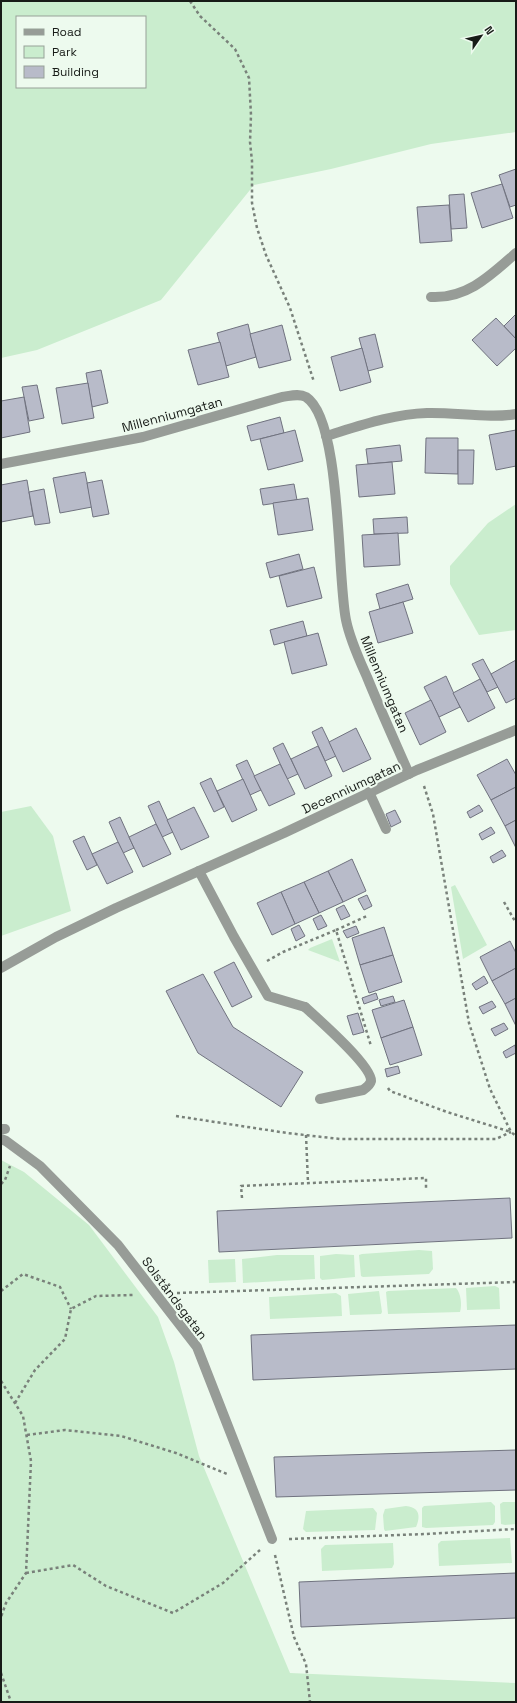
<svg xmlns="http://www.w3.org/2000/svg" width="517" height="1703" viewBox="0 0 517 1703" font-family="'Space Grotesk',sans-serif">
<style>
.green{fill:#caedce;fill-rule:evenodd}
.building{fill:#b8bbc9;stroke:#70727f}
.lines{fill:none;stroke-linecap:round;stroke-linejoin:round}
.path{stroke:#79817a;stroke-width:2.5;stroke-dasharray:3 3;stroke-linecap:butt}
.service{stroke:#979c97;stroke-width:10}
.minor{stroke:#979c97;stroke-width:10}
.labels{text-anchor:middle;stroke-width:4;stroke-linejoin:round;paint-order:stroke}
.street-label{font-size:13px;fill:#171b17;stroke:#edfaee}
</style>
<rect width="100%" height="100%" fill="#edfaee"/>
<g class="green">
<path d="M1,1H516V132L431,144L331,169L254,185L161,300L37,350L1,358ZM17,17H145V87H17Z"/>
<polygon points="516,504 516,630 479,635 450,584 450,566 488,523"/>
<polygon points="31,806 53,836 71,911 1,936 1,812"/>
<polygon points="455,885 487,945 463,959 451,887"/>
<polygon points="332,939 340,962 308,950 310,948"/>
<polygon points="1,1160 24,1172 89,1225 158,1317 174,1362 199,1456 290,1673 516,1683 516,1702 1,1702"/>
<polygon points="419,1250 432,1251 433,1269 429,1274 363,1277 361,1276 359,1255 362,1254"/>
<polygon points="336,1254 354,1255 355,1277 322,1280 320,1278 320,1256"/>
<polygon points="277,1255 314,1255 315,1279 243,1283 242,1259"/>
<polygon points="235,1259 236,1282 209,1283 208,1260"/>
<polygon points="495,1286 499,1288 500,1309 467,1310 466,1288"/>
<path d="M456,1288C461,1293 462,1305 460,1312L388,1314L386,1292L388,1291Z"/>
<polygon points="379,1291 382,1312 381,1314 350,1315 348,1294"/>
<polygon points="336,1293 341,1296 342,1316 270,1319 269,1297 271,1297"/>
<polygon points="491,1502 495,1506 495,1522 493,1525 426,1528 422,1527 422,1508 424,1506"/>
<polygon points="503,1502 516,1502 516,1524 505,1525 501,1524 500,1504"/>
<path d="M406,1506C419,1507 421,1516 416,1527L385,1531L384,1529L383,1515L385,1509Z"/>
<polygon points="373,1508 377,1513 375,1530 306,1532 303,1529 306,1511"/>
<polygon points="510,1538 512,1563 439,1566 438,1544 441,1541"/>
<polygon points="393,1543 394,1564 392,1568 322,1571 321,1549 325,1545"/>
</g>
<g class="building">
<polygon points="516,169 516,205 510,207 499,175"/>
<polygon points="502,184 513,218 482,228 471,193"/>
<polygon points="464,194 467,228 451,229 449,195"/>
<polygon points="449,205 452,241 420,243 417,207"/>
<polygon points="515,315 516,316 516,339 504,326"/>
<polygon points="496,318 516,339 516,348 497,366 472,340"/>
<polygon points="248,324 256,357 226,366 217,333"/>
<polygon points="282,325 291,360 259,368 250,334"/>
<polygon points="375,334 383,367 368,371 359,338"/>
<polygon points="220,342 229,377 198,385 188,350"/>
<polygon points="362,348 371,382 340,391 331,357"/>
<polygon points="101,370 108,403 92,407 86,373"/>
<polygon points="88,383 94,418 62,424 56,388"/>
<polygon points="37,385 44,418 29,421 22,387"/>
<polygon points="24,397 30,432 1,438 1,401"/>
<polygon points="280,417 284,433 251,441 247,426"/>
<polygon points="295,430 303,461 268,470 260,439"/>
<polygon points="516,430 516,466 496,470 489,435"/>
<polygon points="426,438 458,438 458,474 425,473"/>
<polygon points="400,445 402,461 368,464 366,449"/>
<polygon points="458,450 474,450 473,484 458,484"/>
<polygon points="392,462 395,494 359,497 356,465"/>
<polygon points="85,472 92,507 60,513 53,478"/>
<polygon points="27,480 33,516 1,522 1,485"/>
<polygon points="102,480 109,514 93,517 87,483"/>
<polygon points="294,484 297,500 263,505 260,489"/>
<polygon points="44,489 50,523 35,525 29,492"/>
<polygon points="308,498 313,530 278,535 273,503"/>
<polygon points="407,517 408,533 374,534 373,519"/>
<polygon points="398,533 400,565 364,567 362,535"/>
<polygon points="299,554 303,569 270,578 266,563"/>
<polygon points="314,567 322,598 287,607 279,576"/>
<polygon points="408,584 413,599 380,609 376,594"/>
<polygon points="403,602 413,633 378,643 369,612"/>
<polygon points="303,621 307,636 274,645 270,630"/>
<polygon points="318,633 327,665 292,674 284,642"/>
<polygon points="483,659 498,687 487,692 472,664"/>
<polygon points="516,660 516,698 506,703 491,674"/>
<polygon points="446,676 460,707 439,717 424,687"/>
<polygon points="480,679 495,708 468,722 453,693"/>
<polygon points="431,700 446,732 420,745 405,713"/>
<polygon points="322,727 336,756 325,761 312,732"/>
<polygon points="356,728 371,759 343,772 329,742"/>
<polygon points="283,743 298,774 287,779 273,748"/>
<polygon points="318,746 332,776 305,789 291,759"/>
<polygon points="507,759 516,775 516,787 491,800 477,775"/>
<polygon points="247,760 261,790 250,795 236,765"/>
<polygon points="280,764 295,794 269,806 254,776"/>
<polygon points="211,778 224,807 214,812 200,783"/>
<polygon points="243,779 257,810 232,822 217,791"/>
<polygon points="516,787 516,820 505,826 491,800"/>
<polygon points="159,801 173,832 162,837 148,806"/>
<polygon points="479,805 483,811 470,818 467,812"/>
<polygon points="194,807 209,837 181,850 167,820"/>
<polygon points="395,810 401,822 391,827 386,814"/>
<polygon points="120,817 134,848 123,853 109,822"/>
<polygon points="516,820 516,848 505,826"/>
<polygon points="156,824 171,854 143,867 129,837"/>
<polygon points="491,827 495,833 482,840 479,834"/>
<polygon points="84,836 97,865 87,870 73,841"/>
<polygon points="118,842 133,872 107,884 92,854"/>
<polygon points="502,850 506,856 493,863 490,857"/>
<polygon points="352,859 366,891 343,902 328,871"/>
<polygon points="328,871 343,902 319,913 304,882"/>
<polygon points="304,882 319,913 295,924 281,892"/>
<polygon points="281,892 295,924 272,935 257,903"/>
<polygon points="367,895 372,906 364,910 358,899"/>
<polygon points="344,905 350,916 341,920 336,909"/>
<polygon points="321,915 327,926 318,930 313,919"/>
<polygon points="299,925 305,936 296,941 291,929"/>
<polygon points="356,926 359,933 347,938 343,931"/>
<polygon points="384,927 393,955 360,965 352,938"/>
<polygon points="510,941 516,953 516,968 492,981 480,957"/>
<polygon points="393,955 402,982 369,993 360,965"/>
<polygon points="234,962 252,997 232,1007 214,972"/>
<polygon points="516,968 516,998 505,1004 492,981"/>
<polygon points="203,974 233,1027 303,1072 281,1107 198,1053 166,991"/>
<polygon points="484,976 488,983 476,990 472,984"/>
<polygon points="376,993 378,999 364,1004 362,998"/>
<polygon points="393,996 395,1002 381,1006 379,1000"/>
<polygon points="516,998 516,1026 505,1004"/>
<polygon points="404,1000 413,1027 381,1038 372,1010"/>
<polygon points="492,1001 496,1007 483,1014 479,1007"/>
<polygon points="358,1013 364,1032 353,1035 347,1016"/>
<polygon points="504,1023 508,1029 495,1036 491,1029"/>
<polygon points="413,1027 422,1055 390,1065 381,1038"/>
<polygon points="515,1045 516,1053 506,1058 503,1052"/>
<polygon points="398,1066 400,1073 387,1077 385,1069"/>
<polygon points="510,1198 512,1238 219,1252 217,1211"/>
<polygon points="516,1325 516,1369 253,1380 251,1335"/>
<polygon points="516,1450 516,1490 276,1497 274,1457"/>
<polygon points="516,1573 516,1618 301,1627 299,1582"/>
</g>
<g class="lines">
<g class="path">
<polyline points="190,1 200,16 235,49 249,78 251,115 250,142 252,161 252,203 257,228 266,255 290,308 314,382"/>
<polyline points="424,786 433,814 469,1023 490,1089 511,1132 516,1136"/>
<polyline points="504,902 516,923"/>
<polyline points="336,930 367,916"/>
<polyline points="267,961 283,952 336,930 371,1046"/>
<polyline points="388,1088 390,1091 447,1112 511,1132"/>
<polyline points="176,1116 287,1133 340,1139 496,1139 511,1132"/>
<polyline points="306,1135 308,1183"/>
<polyline points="1,1184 5,1180 10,1166"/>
<polyline points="242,1198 241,1186 426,1178 426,1190"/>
<polyline points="1,1291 23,1274 60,1287 71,1309"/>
<polyline points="177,1293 516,1282"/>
<polyline points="1,1381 23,1416 31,1461 26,1573 6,1603 1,1617"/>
<polyline points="15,1403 35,1370 65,1339 71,1309 96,1296 134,1295"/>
<polyline points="27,1435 65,1430 121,1436 176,1453 227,1474"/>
<polyline points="289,1539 426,1534 516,1529"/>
<polyline points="275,1555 294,1637 306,1664 310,1702"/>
<polyline points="26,1573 73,1565 106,1586 173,1613 223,1583 260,1550"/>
<polyline points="1,1673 11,1702"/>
</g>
<g class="service">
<polyline points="369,792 386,829"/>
<path d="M305,1007C317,1018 372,1066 371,1081C370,1085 366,1088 363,1090L320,1099"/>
<polyline points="1,1129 5,1129"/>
</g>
<g class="minor">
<path d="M431,297C467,299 491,275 516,253"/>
<path d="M326,436C359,426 393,414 427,413C454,412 491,419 516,414"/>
<path d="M1,464L143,437L282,397C290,396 299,393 306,397C342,420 337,578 346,620C350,640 359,659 367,677C380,709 395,742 409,774"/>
<polyline points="199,871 234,937 268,996 305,1007"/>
<polyline points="1,968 56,937 116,908 284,833 417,770 516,730"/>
<polyline points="1,1139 6,1141 40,1166 118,1245 197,1347 272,1539"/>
</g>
</g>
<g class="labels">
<g class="street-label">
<text transform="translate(172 414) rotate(-15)" y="5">Millenniumgatan</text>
<text transform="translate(385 684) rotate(67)" y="5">Millenniumgatan</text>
<text transform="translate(351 787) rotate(-25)" y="5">Decenniumgatan</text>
<text transform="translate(175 1298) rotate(53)" y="5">Solståndsgatan</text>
</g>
</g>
<rect width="517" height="1703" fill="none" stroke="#171b17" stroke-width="4"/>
<rect x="16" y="16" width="130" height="72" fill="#edfaee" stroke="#97a198"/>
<rect x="24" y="29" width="20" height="6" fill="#979c97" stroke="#97a198"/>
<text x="52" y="36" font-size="12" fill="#171b17">Road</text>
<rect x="24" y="46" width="20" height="12" fill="#caedce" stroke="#97a198"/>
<text x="52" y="56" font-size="12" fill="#171b17">Park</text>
<rect x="24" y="66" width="20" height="12" fill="#b8bbc9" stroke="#97a198"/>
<text x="52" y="76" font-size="12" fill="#171b17">Building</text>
<g transform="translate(481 36) rotate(56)" stroke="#edfaee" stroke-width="3" paint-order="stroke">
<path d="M0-3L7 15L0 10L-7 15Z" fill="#171b17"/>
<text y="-6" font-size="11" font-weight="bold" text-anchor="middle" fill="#171b17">N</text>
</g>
</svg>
